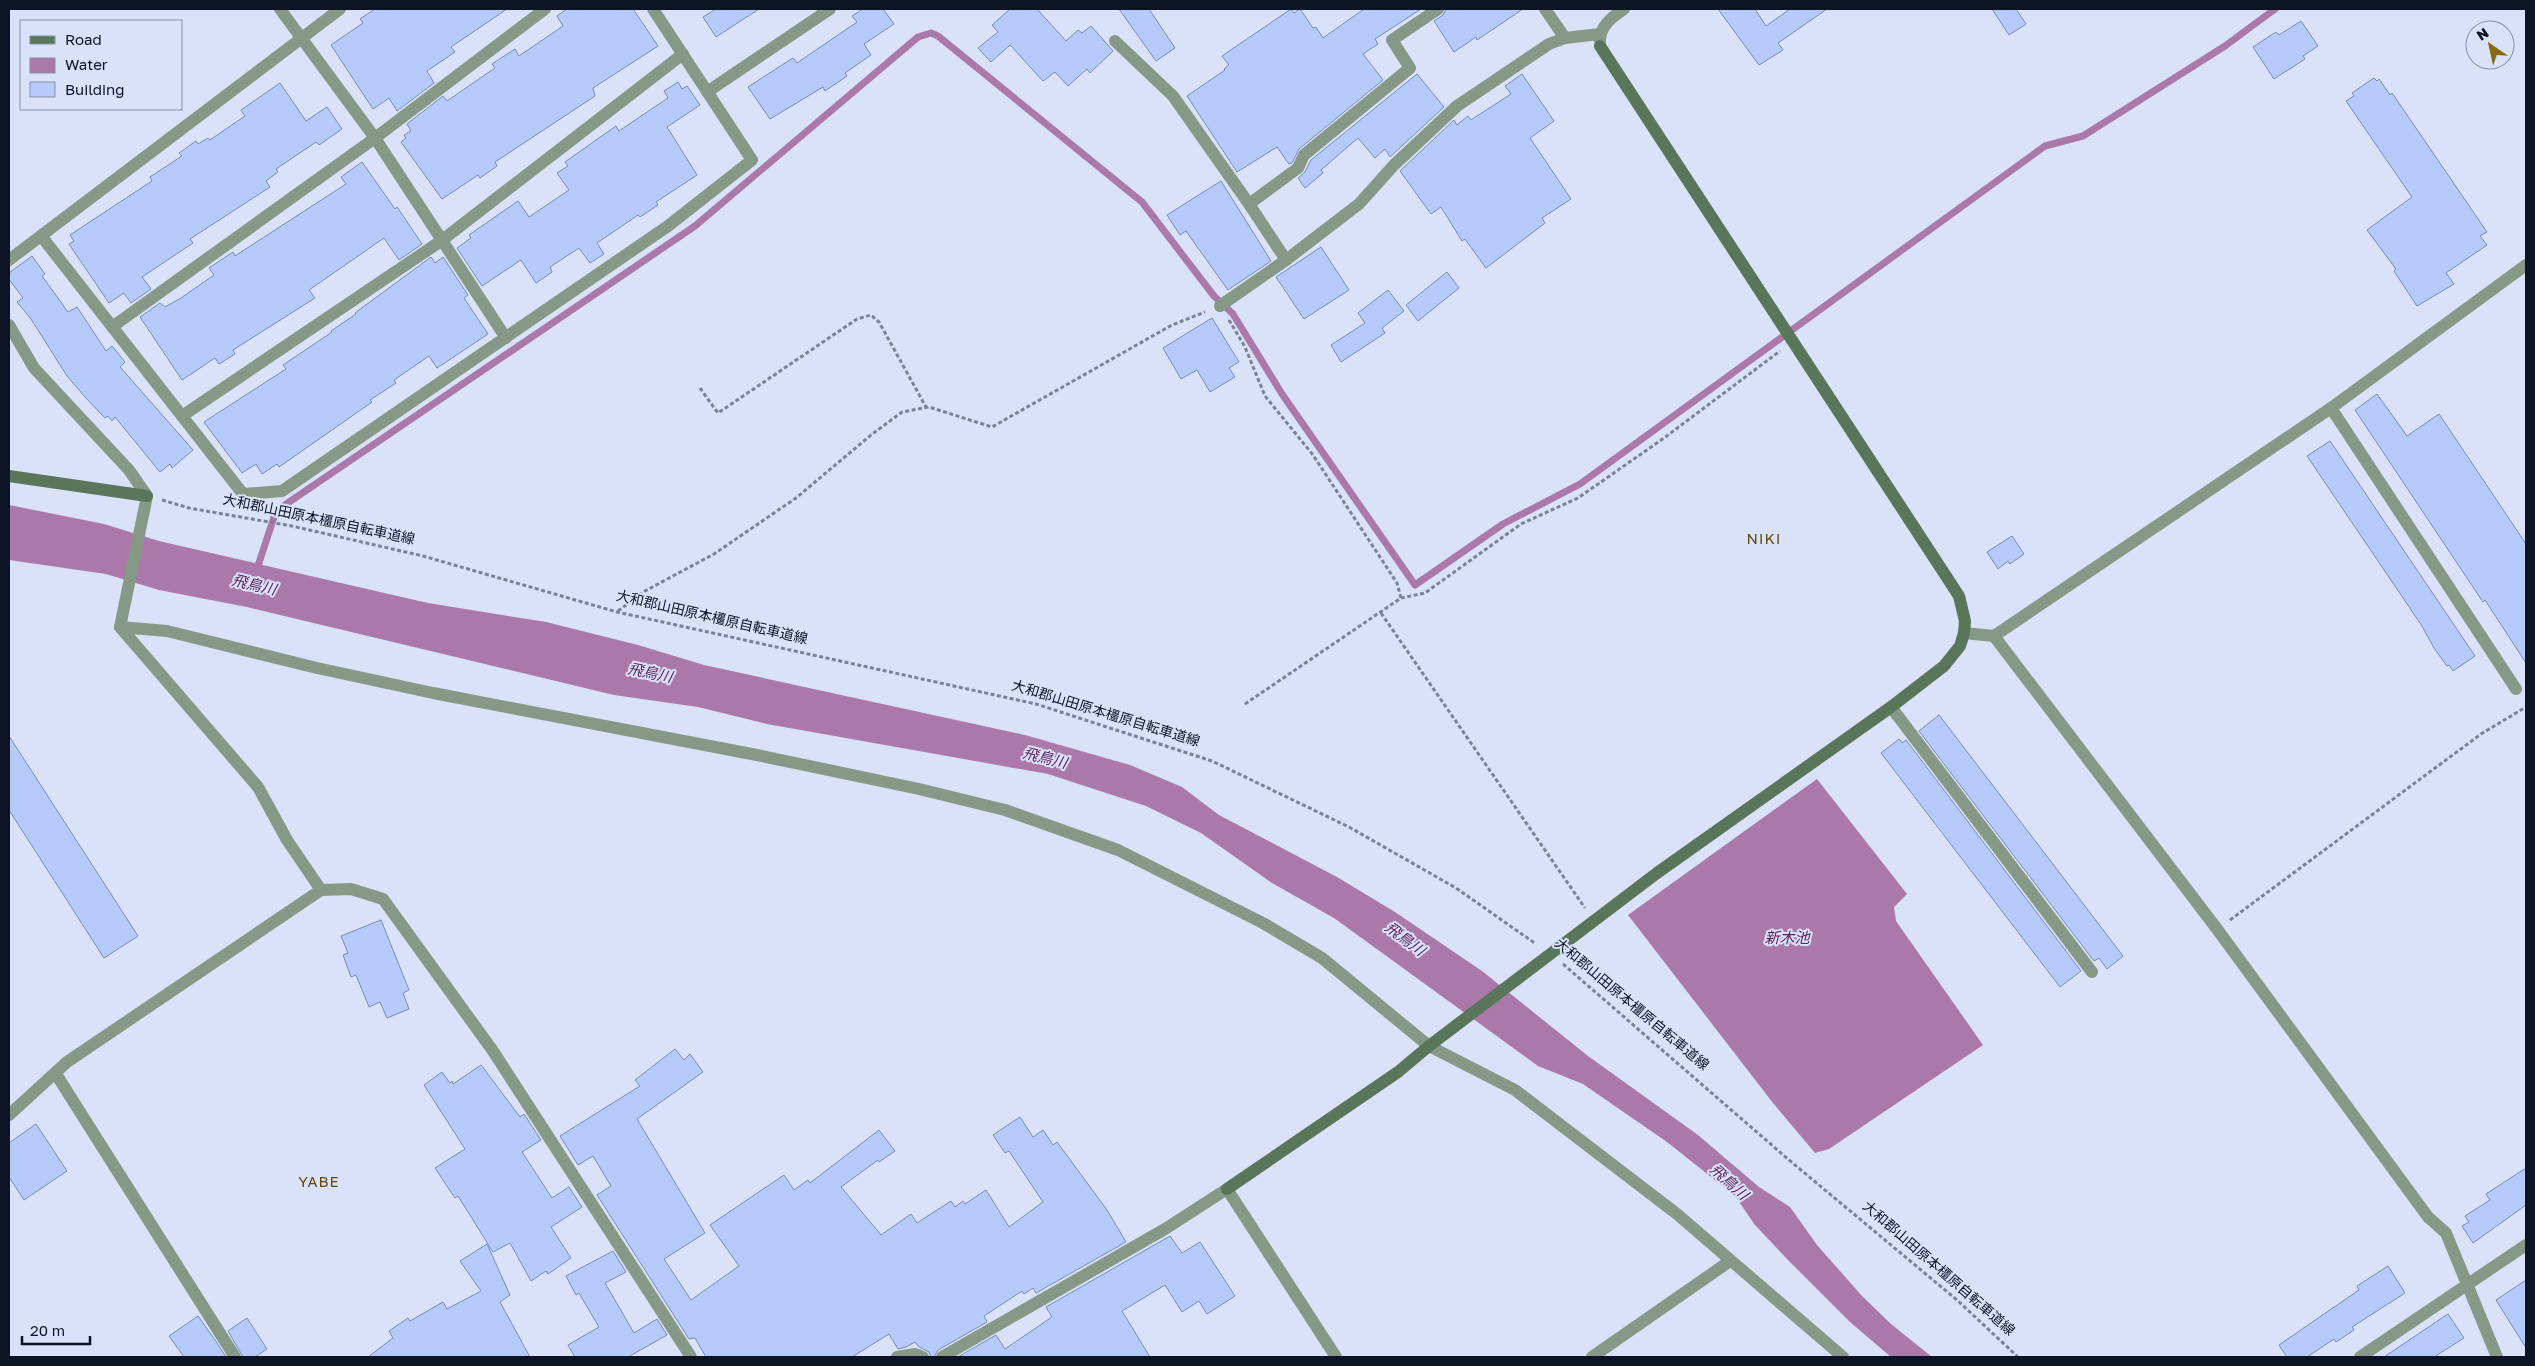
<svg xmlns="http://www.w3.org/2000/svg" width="2535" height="1366" viewBox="0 0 2535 1366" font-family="'Golos Text','Noto Sans JP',sans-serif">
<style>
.water{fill:#aa79aa}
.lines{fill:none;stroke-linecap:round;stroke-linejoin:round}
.stream{stroke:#aa79aa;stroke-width:7}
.building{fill:#b6cbfc;stroke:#768aba}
.path{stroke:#7a8296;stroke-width:3;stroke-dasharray:4 2.5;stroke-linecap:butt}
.street{stroke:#869987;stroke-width:12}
.secondary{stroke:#59765b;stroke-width:12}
.labels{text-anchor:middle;stroke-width:4;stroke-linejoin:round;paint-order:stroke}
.street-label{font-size:14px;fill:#0c1324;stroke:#d9e2f8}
.neighbourhood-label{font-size:15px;letter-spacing:1px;fill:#614a0d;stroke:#d9e2f8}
.water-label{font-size:15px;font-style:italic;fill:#5d205e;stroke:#d9e2f8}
</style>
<rect width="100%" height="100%" fill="#d9e2f8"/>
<g class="water">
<polygon points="9,505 104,524 159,541 428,603 546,622 638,645 704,665 1025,735 1130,765 1182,787 1219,815 1337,877 1395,912 1482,971 1588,1056 1698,1135 1759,1187 1790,1207 1817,1245 1862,1296 1891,1324 1932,1357 1891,1357 1850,1322 1787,1259 1755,1225 1735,1196 1667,1142 1583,1084 1538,1066 1334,918 1272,883 1201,833 1146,806 1048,774 767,724 698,707 614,695 247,607 159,590 106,574 9,560"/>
<polygon points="1817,779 1907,894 1894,907 1896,921 1983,1045 1829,1149 1815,1153 1773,1103 1628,915"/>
</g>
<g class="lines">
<polyline class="stream" points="256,572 276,511 695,226 918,37 931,33 938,36 1142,202 1214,296 1233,314 1282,394 1415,585 1503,524 1580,484 2045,146 2083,136 2225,46 2275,9"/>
</g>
<g class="building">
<polygon points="375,9 507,9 451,47 455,52 427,71 434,83 397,111 389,98 373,109 331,45 363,23 360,19"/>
<polygon points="567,9 633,9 658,46 593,88 595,96 495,162 497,166 480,178 478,175 442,199 401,142 406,138 404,135 411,131 407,124 443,96 447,101 495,68 492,64 515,49 519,56 563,26 557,16"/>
<polygon points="716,9 759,9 716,37 703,17"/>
<polygon points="863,9 883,9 894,24 864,44 871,55 845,73 847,76 825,91 823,87 770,119 748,87 793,58 797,63 857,22 852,16"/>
<polygon points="1010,9 1037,9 1066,41 1078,30 1082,33 1091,26 1113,51 1090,73 1087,69 1068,86 1055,72 1043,81 1010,45 991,62 978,48 998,32 992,25"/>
<polygon points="1119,9 1149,9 1175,48 1156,61"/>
<polygon points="1291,9 1294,13 1300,9 1313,28 1316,27 1323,38 1364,9 1421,9 1375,39 1378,44 1363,54 1383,80 1299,149 1292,163 1289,164 1277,147 1237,172 1187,96 1225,70 1224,69 1229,65 1222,56"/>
<polygon points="1446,9 1523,9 1477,40 1476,37 1454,52 1434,21 1443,15"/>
<polygon points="1718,9 1755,9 1766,26 1790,9 1827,9 1778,43 1783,50 1759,65"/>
<polygon points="1992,9 2016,9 2026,24 2009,35"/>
<polygon points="2301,21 2318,46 2303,56 2305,59 2274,79 2253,47 2276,32 2279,35"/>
<polygon points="1417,74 1444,107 1390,157 1385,149 1375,158 1358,138 1321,170 1323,173 1305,188 1298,178 1305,172 1311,160"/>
<polygon points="1522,74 1554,121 1530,138 1571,199 1542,218 1545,223 1486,268 1465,239 1462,241 1441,207 1431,214 1400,171 1454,120 1457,125 1468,116 1471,120 1511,94 1505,86"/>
<polygon points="2374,78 2377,81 2379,79 2390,95 2392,93 2487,232 2480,236 2487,245 2446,273 2454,284 2417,306 2394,271 2396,269 2367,230 2412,197 2346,101 2354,96 2352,93"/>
<polygon points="678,82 682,89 687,86 700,105 667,127 697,175 656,202 658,205 640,217 638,215 597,243 604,254 590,263 579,248 550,267 552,272 536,283 521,260 482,286 457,248 471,238 469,235 518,201 529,217 569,190 557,173 568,166 565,162 616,126 619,131 668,98 664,91"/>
<polygon points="280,83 306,121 327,107 342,129 319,145 316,142 276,169 278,172 266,181 270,187 190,239 193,243 142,277 151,289 131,303 124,293 109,303 69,244 74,241 70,235 152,181 150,177 182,156 179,153 196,141 198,144 208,138 210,140 245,116 241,110"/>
<polygon points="362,162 395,209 397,207 422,244 399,260 384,238 309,290 315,298 233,350 235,354 219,364 215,358 182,380 140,317 160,303 165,307 181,298 214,275 209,268 233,252 235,256 346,184 341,177"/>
<polygon points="1221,181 1271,261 1228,290 1186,231 1180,235 1167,215"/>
<polygon points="1321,247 1349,290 1304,319 1276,277"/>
<polygon points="32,256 45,274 42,276 68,312 77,307 106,351 112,346 125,362 120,367 193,450 172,468 170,464 160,472 115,417 112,421 108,416 105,418 85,397 67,376 31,319 17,302 23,298 9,279 9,273"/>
<polygon points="431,257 435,263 443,257 468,295 464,298 488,334 437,368 429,356 394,380 396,383 370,400 372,402 279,467 277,464 262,474 256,464 242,473 204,422 286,369 283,365 332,332 331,331 356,314 355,313"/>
<polygon points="1447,272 1459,288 1418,321 1406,305"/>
<polygon points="1388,290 1404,311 1382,328 1385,333 1341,362 1331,345 1365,323 1358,313"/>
<polygon points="1212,318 1239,362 1229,368 1235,377 1210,392 1197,370 1181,379 1163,348"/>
<polygon points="2377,394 2407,436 2439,414 2526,544 2526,663 2485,600 2483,602 2355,410"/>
<polygon points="2330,441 2475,656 2453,671 2449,665 2447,666 2434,648 2422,626 2307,456"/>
<polygon points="2012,536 2024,554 2010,564 2008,561 1998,569 1987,552"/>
<polygon points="1939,715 2123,956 2107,969 2099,958 2094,961 1919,731"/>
<polygon points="9,736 138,936 104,958 9,810"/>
<polygon points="1899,739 1902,743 1906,740 2081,971 2060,987 1881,753"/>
<polygon points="381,920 409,990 403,993 409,1009 387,1018 380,1002 369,1007 356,975 351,977 343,955 348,953 341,936"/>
<polygon points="675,1049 684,1060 690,1054 703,1072 637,1119 705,1233 664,1259 691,1300 739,1266 710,1225 784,1175 794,1190 808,1180 810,1183 879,1130 895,1151 879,1162 878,1160 841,1187 881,1235 911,1214 917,1223 951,1201 955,1207 963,1201 965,1204 986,1190 1009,1227 1043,1202 1009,1151 1005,1153 993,1135 1020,1117 1033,1137 1043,1130 1053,1145 1057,1142 1107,1210 1126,1242 1036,1293 1033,1288 1024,1294 1022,1291 984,1316 987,1322 938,1350 934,1357 931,1357 929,1352 919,1347 915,1342 906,1347 898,1349 889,1334 852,1357 706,1357 695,1338 689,1339 597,1195 611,1186 593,1156 578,1165 560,1136 640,1086 635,1080"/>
<polygon points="481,1065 520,1117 524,1114 541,1140 522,1152 552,1198 569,1187 582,1207 551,1227 571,1258 548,1274 546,1271 531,1281 510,1243 493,1252 458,1196 455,1198 435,1168 465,1149 424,1085 442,1072 450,1083 452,1081 453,1084"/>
<polygon points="36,1124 67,1171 24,1200 9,1177 9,1143"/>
<polygon points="2526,1168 2526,1205 2473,1243 2462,1226 2469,1222 2465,1216 2490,1200 2486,1194"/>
<polygon points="1170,1236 1182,1253 1200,1242 1235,1296 1207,1314 1199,1301 1182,1312 1165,1285 1122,1311 1150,1357 958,1357 996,1335 1005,1349 1052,1317 1046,1307"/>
<polygon points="487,1244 510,1295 500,1302 530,1357 368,1357 393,1338 389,1331 408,1318 410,1321 443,1302 447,1309 481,1291 460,1261"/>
<polygon points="613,1251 626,1272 605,1283 634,1333 657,1319 667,1335 628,1357 575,1357 568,1345 599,1327 579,1293 576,1295 566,1276"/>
<polygon points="2388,1266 2405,1293 2352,1327 2354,1330 2336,1342 2334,1339 2307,1357 2287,1357 2279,1345 2359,1290 2357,1286"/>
<polygon points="2526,1280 2526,1348 2496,1300"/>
<polygon points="2448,1314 2464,1338 2434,1357 2384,1357"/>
<polygon points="198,1316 215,1340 226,1357 184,1357 169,1336"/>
<polygon points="247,1318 267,1349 255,1357 243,1357 228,1331"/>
</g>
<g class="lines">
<g class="path">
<polyline points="1229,320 1245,347 1265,396 1313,455 1397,583 1401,598"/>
<polyline points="700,388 718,413 857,319 871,315 879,322 926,407"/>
<polyline points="162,500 189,508 292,526 423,556 617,612 1036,704 1212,761 1349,827 1456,888 1536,944"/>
<polyline points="618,611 645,591 714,554 796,498 871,435 902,412 929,407 992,427 1172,325 1205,312"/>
<polyline points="1381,613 1585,908"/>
<polyline points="1245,704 1401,598 1425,593 1521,524 1578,498 1664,438 1780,351"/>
<polyline points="2230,920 2481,734 2526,707"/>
<polyline points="1563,964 1789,1160 1957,1300 2018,1357"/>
</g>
<g class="street">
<polyline points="280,9 375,138 506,338"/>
<polyline points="1545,9 1565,38"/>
<polyline points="1115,41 1173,96 1249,204"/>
<path d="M1600,41C1600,26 1612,17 1624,9"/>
<polyline points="707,92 830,9"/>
<polyline points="42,237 243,494 282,491 668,226 752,160 653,9"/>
<polyline points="9,260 340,9"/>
<polyline points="1286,260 1249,204 1298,168 1304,155 1410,68 1392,40 1438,9"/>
<polyline points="1220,306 1286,260 1359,204 1394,165 1457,106 1549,44 1565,38 1600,34"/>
<polyline points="9,325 34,368 129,470 147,496 120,627 258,787 287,840 321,890"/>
<polyline points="112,327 375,138 545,9"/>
<polyline points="2331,408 2516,689"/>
<polyline points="182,416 441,241 683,54"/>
<polyline points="120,627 167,631 317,668 433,693 757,755 919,789 1005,810 1118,850 1263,923 1322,958 1429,1046 1515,1090 1677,1214 1843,1357"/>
<polyline points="1964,633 1994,636 2331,408 2526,265"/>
<polyline points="1994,636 2217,929 2428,1217 2446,1233 2497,1357"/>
<polyline points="1891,707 2092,972"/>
<polyline points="56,1074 235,1357"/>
<polyline points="9,1115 67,1062 321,890 351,889 383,899 493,1051 691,1357"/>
<polyline points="897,1357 915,1354 923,1357"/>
<polyline points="942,1357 1165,1229 1227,1189 1336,1357"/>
<polyline points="1592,1357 1730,1261"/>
<polyline points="2360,1357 2526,1245"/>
</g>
<g class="secondary">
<polyline points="9,476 147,496"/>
<polyline points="1227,1189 1398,1072 1429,1046 1657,873 1891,707 1944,666 1960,646 1964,633 1965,621 1959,596 1600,46"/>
</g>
</g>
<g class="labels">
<g class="street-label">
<text transform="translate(319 519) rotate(12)" y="5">大和郡山田原本橿原自転車道線</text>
<text transform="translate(712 617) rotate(13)" y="5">大和郡山田原本橿原自転車道線</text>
<text transform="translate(1106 713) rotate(17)" y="5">大和郡山田原本橿原自転車道線</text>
<text transform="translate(1632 1004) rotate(40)" y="5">大和郡山田原本橿原自転車道線</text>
<text transform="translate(1939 1268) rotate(41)" y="5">大和郡山田原本橿原自転車道線</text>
</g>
<g class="neighbourhood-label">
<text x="1764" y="544">NIKI</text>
<text x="319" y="1187">YABE</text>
</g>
<g class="water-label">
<text transform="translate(254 585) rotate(13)" y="5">飛鳥川</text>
<text transform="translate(650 673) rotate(12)" y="5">飛鳥川</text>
<text transform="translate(1045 758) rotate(14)" y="5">飛鳥川</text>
<text x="1787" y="943">新木池</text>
<text transform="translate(1405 939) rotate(37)" y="5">飛鳥川</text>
<text transform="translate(1729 1182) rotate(42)" y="5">飛鳥川</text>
</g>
</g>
<rect width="2535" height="1366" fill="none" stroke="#0c1324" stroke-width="20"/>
<rect x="20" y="20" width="162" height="90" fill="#d9e2f8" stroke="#878fa3"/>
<rect x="30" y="36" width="25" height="8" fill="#59765b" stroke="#878fa3"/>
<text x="65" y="45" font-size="15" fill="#0c1324">Road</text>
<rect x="30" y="58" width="25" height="15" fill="#aa79aa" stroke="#878fa3"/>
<text x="65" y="70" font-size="15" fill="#0c1324">Water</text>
<rect x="30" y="82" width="25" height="15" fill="#b6cbfc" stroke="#878fa3"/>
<text x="65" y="95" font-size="15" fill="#0c1324">Building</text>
<g transform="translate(2490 45) rotate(326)"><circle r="24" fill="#d9e2f8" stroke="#878fa3"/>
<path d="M0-4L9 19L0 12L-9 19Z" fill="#896908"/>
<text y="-8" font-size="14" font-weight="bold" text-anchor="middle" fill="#0c1324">N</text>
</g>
<path d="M22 1336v8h68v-8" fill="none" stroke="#0c1324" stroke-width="2.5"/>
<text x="30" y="1336" font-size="15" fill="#0c1324" stroke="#d9e2f8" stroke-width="4" paint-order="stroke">20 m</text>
</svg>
